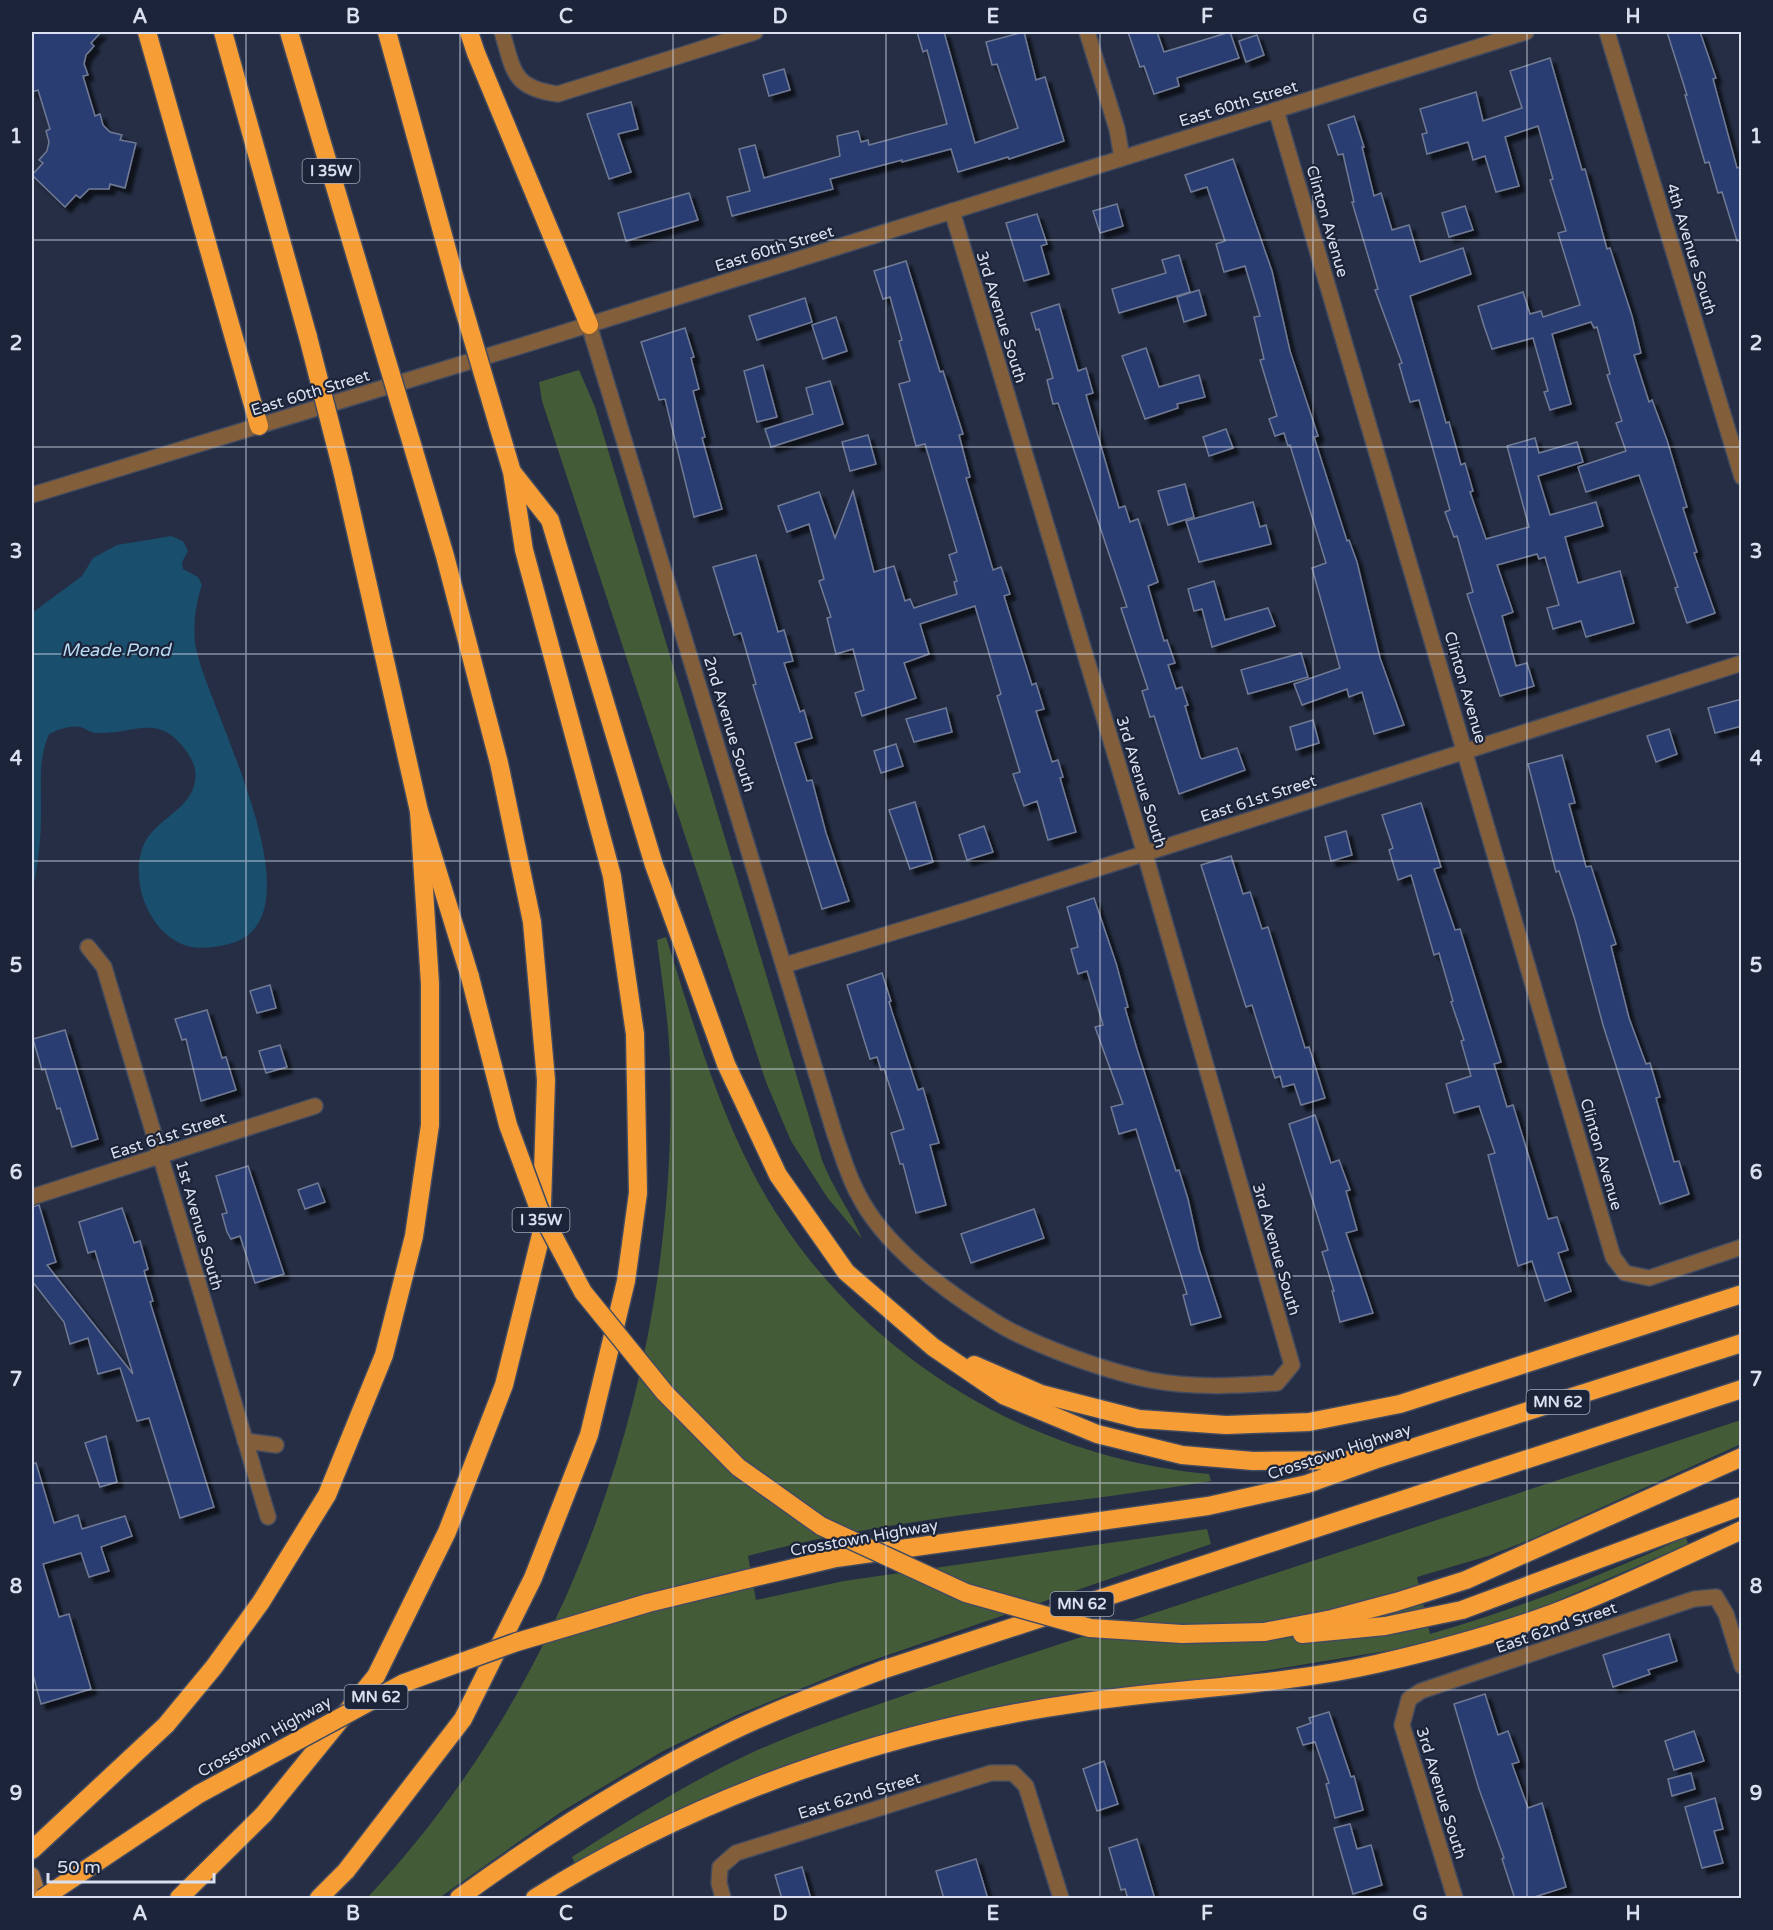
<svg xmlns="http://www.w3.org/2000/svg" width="1773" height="1930" viewBox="0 0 1773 1930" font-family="'Varela Round',sans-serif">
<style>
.green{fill:#445b38}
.water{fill:#1a4e6d}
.building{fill:#2a3c72;stroke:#6f7a94;stroke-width:1.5;filter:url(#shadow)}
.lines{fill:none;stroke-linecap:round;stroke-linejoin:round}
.minor-casing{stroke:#424a5f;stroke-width:18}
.tertiary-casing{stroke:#424a5f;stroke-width:18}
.secondary-casing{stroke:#424a5f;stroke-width:18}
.motorway-casing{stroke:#424a5f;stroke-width:21}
.minor{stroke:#835e3b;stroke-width:15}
.tertiary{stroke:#835e3b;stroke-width:15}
.secondary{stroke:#b2783c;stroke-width:15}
.motorway{stroke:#f79d35;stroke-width:18}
.motorway-bridge-casing{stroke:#424a5f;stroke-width:21;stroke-linecap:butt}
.motorway-bridge{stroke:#f79d35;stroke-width:18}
.grid{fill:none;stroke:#dae0ef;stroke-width:1.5;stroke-opacity:0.55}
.labels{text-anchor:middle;stroke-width:4.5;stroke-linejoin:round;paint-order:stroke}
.shield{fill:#1c2439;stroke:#a1a8b8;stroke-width:1.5}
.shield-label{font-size:15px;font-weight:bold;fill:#dae0ef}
.street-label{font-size:16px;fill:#dae0ef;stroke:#1c2439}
.water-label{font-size:18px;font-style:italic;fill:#b7d9f1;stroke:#1c2439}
.neatline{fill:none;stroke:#dae0ef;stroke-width:2}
.grid-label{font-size:20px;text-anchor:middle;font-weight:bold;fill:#dae0ef}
</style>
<defs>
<filter id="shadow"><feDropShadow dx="5.5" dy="5.5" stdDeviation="1.5" flood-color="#0009"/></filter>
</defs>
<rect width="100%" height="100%" fill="#252e44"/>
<g class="green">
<path d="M579,370L595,407L822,1160C833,1189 851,1212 862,1239L827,1197L791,1141L766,1082L542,401L539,382Z"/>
<path d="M666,937C691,1016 714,1097 752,1171C841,1343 1018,1457 1209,1474L1211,1481C1058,1507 897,1515 748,1556L756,1600L844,1581L1207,1529L1211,1544L856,1666L737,1715L663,1751L561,1812L439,1898H367C575,1678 679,1365 670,1064C669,1022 662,981 657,940Z"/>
<path d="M1741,1420V1444L1532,1539L1488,1556L1417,1577L1430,1634C1519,1609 1602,1575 1686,1537L1688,1544L1545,1606L1460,1634L1392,1650L1245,1674L1082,1692L920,1724L838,1750L613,1844L575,1864L572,1857C629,1820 687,1783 749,1754C801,1730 857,1712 911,1693Z"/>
</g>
<path class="water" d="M171,536L183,541L188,551L182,562L183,569L198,577L202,585C196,602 193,624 195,643C203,701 328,919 229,944C211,948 192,951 176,941C145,924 129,874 145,842C158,818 191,809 195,781C197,769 193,761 187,752C158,711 134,735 97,733C91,733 85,728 80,727C69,725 58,730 49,734C37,762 42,787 41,817C41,843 37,869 32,895V613L82,576L93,558L117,545Z"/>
<g class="building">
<polygon points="32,32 101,32 91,43 94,46 86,55 84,64 88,75 83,76 95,116 100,114 103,125 110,132 122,135 120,140 136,143 125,188 110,184 109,189 89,189 80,198 76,195 65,207 32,175 43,163 39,160 47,151 49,142 46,131 50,129 38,90 32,92"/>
<polygon points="917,32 944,32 975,143 1018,128 997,64 992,65 986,42 1024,32 1036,80 1045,77 1064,141 1009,159 1008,157 958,172 951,149 902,162 902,160 830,179 833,189 732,216 727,197 750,191 739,149 755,145 764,178 840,156 837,136 858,131 861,142 868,140 869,145 947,124 927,50 923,52"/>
<polygon points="1128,32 1157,32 1164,52 1230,32 1239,58 1177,78 1179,86 1154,94 1144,66 1140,67"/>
<polygon points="1667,32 1700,32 1716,78 1713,79 1737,168 1742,167 1742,240 1737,241 1722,192 1718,193 1709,162 1705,163 1685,95 1687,95"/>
<polygon points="1257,35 1264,55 1246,62 1239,41"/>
<polygon points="1550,58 1582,170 1585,169 1607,249 1610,248 1632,316 1641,353 1634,355 1649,402 1652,400 1667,440 1687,507 1683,508 1697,552 1694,553 1715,613 1687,623 1675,588 1678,587 1639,475 1586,492 1578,467 1626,451 1616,423 1622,421 1607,375 1610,374 1597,327 1594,328 1591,322 1552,334 1571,404 1550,410 1544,392 1548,391 1533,338 1492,349 1484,326 1478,306 1523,292 1530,314 1541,311 1543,317 1580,305 1558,233 1566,231 1550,180 1553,179 1538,126 1505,137 1519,186 1496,192 1485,156 1473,160 1468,142 1427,154 1422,134 1427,133 1420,109 1476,92 1483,121 1522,108 1510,71"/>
<polygon points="784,69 790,90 769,96 763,75"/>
<polygon points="631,102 638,129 618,134 631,172 609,179 587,114"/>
<polygon points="1354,116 1364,147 1362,147 1374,196 1381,193 1392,230 1409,225 1420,262 1463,248 1471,274 1410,296 1446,423 1449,422 1461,465 1465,463 1473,491 1470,492 1486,539 1529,527 1507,446 1535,438 1539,453 1577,442 1583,462 1538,476 1550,515 1596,502 1603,526 1565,537 1578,583 1620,571 1634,623 1586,637 1581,621 1553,629 1547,608 1559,605 1545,557 1539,559 1537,554 1497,565 1513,612 1502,616 1516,666 1527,663 1534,686 1500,696 1467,594 1473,592 1457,536 1454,537 1445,512 1450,510 1419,400 1410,402 1399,364 1402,363 1375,290 1378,289 1352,202 1354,202 1343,154 1338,155 1328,125"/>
<polygon points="1233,159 1272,271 1290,351 1318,436 1314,437 1347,541 1349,540 1357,562 1380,658 1404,725 1374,734 1362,692 1349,697 1347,689 1302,705 1294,684 1340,668 1312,568 1326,563 1290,445 1288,446 1284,433 1275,436 1269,419 1277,416 1260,360 1264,359 1254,317 1260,316 1245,266 1224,272 1216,244 1225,241 1207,187 1191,192 1185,175"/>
<polygon points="689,193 698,220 626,241 618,213"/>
<polygon points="1117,204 1123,226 1100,233 1093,211"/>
<polygon points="1465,206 1473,230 1449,237 1442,213"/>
<polygon points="1037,214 1047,244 1041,246 1049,274 1024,281 1006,223"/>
<polygon points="1179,255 1190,292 1119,313 1112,289 1166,273 1162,260"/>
<polygon points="906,261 940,372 943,371 963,434 959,435 970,477 966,478 993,570 1001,567 1010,594 1004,596 1032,685 1036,683 1044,709 1036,711 1052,762 1058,760 1063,777 1060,778 1076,832 1048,840 1037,801 1024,806 1013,774 1020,772 997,696 1001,694 975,606 920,624 929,654 904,663 916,698 862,716 855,693 864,690 853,649 836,654 827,618 831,617 819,581 824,579 809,524 787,532 778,506 819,492 835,538 853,491 874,572 894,566 905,601 910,599 914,608 957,594 954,582 957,581 949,555 957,552 925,444 916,446 899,384 910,381 899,341 902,340 890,297 883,299 874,271"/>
<polygon points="1199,290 1206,315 1184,322 1177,297"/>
<polygon points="805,298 812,322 757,340 749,316"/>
<polygon points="1059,304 1078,371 1086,368 1093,393 1086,395 1119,508 1125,506 1130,522 1138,519 1158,582 1148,586 1164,641 1167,640 1175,663 1168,665 1176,689 1182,687 1188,705 1185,706 1200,757 1202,759 1237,748 1245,770 1179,794 1154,716 1150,717 1142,691 1148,689 1121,608 1127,607 1058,403 1053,404 1047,380 1053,378 1039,329 1036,330 1031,313"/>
<polygon points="836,317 847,351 823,359 812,325"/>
<polygon points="685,328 694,357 691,358 699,389 693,391 705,437 702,438 722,509 694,517 665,399 659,400 641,342"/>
<polygon points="1146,348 1159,387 1199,375 1205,397 1177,404 1178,408 1145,419 1122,356"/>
<polygon points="763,365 777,417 757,422 744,371"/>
<polygon points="830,381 843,424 771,447 765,429 813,414 806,388"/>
<polygon points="1226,429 1233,448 1209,456 1203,437"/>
<polygon points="868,435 876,464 850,471 842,442"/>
<polygon points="1185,484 1194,517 1168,525 1158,491"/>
<polygon points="1253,502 1260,527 1266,525 1271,544 1199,562 1186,521"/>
<polygon points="756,555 778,632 784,630 793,661 784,663 800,712 804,710 812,738 795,743 807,781 812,780 826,833 849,901 822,909 753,685 756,684 741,633 734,635 713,567"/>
<polygon points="1214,581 1225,620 1268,608 1275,626 1212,647 1202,609 1194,611 1188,589"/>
<polygon points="1301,653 1308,677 1248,694 1241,670"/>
<polygon points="1742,699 1742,726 1715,733 1708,708"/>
<polygon points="946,708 952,732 914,742 906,719"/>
<polygon points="1313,720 1319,743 1296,750 1290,727"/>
<polygon points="1669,729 1677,754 1656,762 1647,736"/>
<polygon points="896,744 903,766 881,773 874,751"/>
<polygon points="1562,755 1575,803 1569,804 1586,867 1591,866 1616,944 1611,946 1629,1018 1646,1064 1650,1063 1660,1097 1656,1098 1674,1162 1679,1161 1689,1194 1660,1204 1603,1025 1575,920 1559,871 1556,872 1528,764"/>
<polygon points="915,802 933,862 910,869 889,810"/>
<polygon points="1421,803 1441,867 1434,869 1455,930 1460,929 1501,1062 1494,1064 1507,1107 1513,1105 1548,1219 1557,1217 1568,1250 1558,1253 1571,1291 1545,1301 1532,1261 1518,1266 1488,1155 1495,1153 1479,1106 1454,1113 1446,1084 1471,1076 1461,1041 1464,1040 1451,1002 1453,1001 1439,953 1434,955 1411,875 1398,880 1389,850 1393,848 1382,815"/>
<polygon points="984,826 993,852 967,860 959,835"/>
<polygon points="1346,831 1352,855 1331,861 1325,837"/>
<polygon points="1231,856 1243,894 1250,892 1262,929 1268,927 1305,1048 1309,1047 1325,1098 1301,1105 1294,1084 1283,1087 1280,1076 1275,1078 1252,1005 1246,1007 1201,865"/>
<polygon points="1094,898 1116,963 1128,1007 1125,1008 1137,1049 1176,1171 1179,1170 1188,1199 1199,1249 1221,1317 1191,1325 1183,1295 1187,1294 1136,1129 1119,1134 1111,1107 1123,1104 1095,1027 1103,1025 1087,971 1078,974 1071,949 1078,947 1067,907"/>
<polygon points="882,973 891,1001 889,1002 892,1012 918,1090 923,1088 939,1143 930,1145 946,1205 916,1213 903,1164 900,1164 891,1133 904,1129 884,1069 881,1070 877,1057 870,1059 847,985"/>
<polygon points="270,985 276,1008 257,1013 250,991"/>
<polygon points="207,1010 222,1058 226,1057 236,1090 201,1101 186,1039 182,1040 175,1019"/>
<polygon points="65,1030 98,1139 72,1147 60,1108 57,1109 45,1069 42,1070 33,1039"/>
<polygon points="280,1045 287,1067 266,1073 259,1051"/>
<polygon points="1315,1115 1331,1163 1339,1160 1350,1190 1346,1191 1357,1230 1346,1233 1373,1313 1340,1322 1332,1291 1334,1291 1322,1252 1328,1250 1289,1124"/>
<polygon points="248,1166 284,1274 255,1283 240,1236 231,1239 227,1232 222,1214 227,1213 216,1176"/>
<polygon points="318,1183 325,1202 305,1209 298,1190"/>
<polygon points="39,1205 56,1262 47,1265 133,1374 95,1251 88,1253 79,1222 122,1208 134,1243 140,1241 148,1269 144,1271 153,1301 150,1302 214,1507 180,1518 149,1418 137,1421 120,1368 98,1374 88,1338 70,1344 64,1322 32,1281 32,1207"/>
<polygon points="1034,1209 1044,1238 971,1263 961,1234"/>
<polygon points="106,1436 117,1482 100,1487 85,1443"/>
<polygon points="36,1463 54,1523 78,1515 82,1529 125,1516 132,1536 101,1547 109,1571 89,1577 81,1553 43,1564 59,1617 69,1614 91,1689 41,1704 32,1671 32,1464"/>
<polygon points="1669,1634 1677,1661 1648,1670 1650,1674 1613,1687 1603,1655"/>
<polygon points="1485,1694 1498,1735 1508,1731 1519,1762 1512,1764 1528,1808 1542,1803 1566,1887 1528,1899 1515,1899 1502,1859 1504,1858 1479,1789 1454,1704"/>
<polygon points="1329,1712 1351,1777 1354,1776 1363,1810 1335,1818 1326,1784 1329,1783 1315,1742 1303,1745 1297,1728 1311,1723 1309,1718"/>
<polygon points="1694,1731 1704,1761 1674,1770 1665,1741"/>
<polygon points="1104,1761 1118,1804 1097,1811 1083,1769"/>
<polygon points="1691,1773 1695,1789 1672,1796 1668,1779"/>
<polygon points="1715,1798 1723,1829 1714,1831 1723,1863 1702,1868 1685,1807"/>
<polygon points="1350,1824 1357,1849 1371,1845 1382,1885 1353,1894 1334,1828"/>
<polygon points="1137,1839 1155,1899 1128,1899 1125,1889 1121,1890 1109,1848"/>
<polygon points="976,1859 988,1899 944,1899 936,1871"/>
<polygon points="802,1867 811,1899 782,1899 775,1875"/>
</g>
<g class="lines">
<g class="minor-casing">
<g id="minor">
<path d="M502,32C514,71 512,88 558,94L755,32"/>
<polyline points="1087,32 1117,129 1122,158"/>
<polyline points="1607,32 1742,477"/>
<polyline points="1276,110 1613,1257 1625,1273 1649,1278 1742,1247"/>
<path d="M589,325L835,1135C842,1154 848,1176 858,1194C883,1244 942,1289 989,1318C1026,1343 1105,1371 1150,1380C1191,1388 1235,1386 1277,1383L1292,1365L1145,854L952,211"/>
<polyline points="88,947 104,967 268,1517"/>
<polyline points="785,965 961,912 1742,663"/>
<polyline points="32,1197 315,1106"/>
<polyline points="245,1441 276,1445"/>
<polyline points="723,1898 719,1883 720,1867 736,1853 991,1773 1013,1773 1026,1786 1061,1898"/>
<polyline points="1455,1898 1402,1725 1409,1699 1421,1691 1694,1599 1716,1597 1726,1614 1742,1666"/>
</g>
</g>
<g class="tertiary-casing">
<polyline id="tertiary" points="32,495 527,344 1526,32"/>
</g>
<g class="secondary-casing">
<polyline id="secondary" points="32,1875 39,1898"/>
</g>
<g class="motorway-casing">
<g id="motorway">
<polyline points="147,32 259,426"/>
<polyline points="223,32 308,337"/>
<polyline points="289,32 372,311"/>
<polyline points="387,32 457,286"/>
<polyline points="469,32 476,53 589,325"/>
<polyline points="342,470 419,811 470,977"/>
<polyline points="513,473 550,520 654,865 726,1064 778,1175 846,1272 933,1347 1005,1396 1097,1434 1182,1455 1253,1461 1374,1460"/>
<polyline points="974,1365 1041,1394 1139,1419 1226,1425 1309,1422 1400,1404 1742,1294"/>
<polyline points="747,1579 836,1558 1208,1506 1307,1484 1374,1460 1742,1343"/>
<polyline points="1264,1632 1332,1619 1396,1602 1466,1580 1742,1457"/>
<polyline points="1302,1634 1385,1626 1462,1610 1742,1506"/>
<polyline points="32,1850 166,1725 214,1667 261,1602 327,1495 384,1355 414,1236 430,1125 430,984 419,811"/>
<polyline points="179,1898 264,1814 376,1676 447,1532 504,1385 541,1235 546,1080 532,922 499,763 445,556 414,451"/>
<polyline points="319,1898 346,1871 463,1719 533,1578 589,1435 626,1281 638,1193 635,1034 612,876 524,550 512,472 498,425"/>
<path d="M459,1898C544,1836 632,1780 726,1734C777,1709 830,1690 882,1670L1742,1389"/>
<path d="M535,1898C699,1795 887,1730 1078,1703C1177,1688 1279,1686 1376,1664C1437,1650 1496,1634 1554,1613C1618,1589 1680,1558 1742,1530"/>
</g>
</g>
<use href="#minor" class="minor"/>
<use href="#tertiary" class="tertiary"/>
<use href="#secondary" class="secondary"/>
<use href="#motorway" class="motorway"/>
<g class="motorway-bridge-casing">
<g id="motorway-bridge">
<polyline points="457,286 498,425"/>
<polyline points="372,311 414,451"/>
<polyline points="308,337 342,470"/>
<polyline points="470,977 508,1125 539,1209 583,1292 665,1393 738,1467 821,1526 966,1593 1090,1628 1182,1634 1264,1632"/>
<polyline points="43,1898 199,1794 404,1683 517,1642 648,1603 747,1579"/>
</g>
</g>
<use href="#motorway-bridge" class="motorway-bridge"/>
</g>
<path class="grid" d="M246,32V1898M460,32V1898M673,32V1898M886,32V1898M1100,32V1898M1313,32V1898M1527,32V1898M32,240H1742M32,447H1742M32,654H1742M32,861H1742M32,1069H1742M32,1276H1742M32,1483H1742M32,1690H1742"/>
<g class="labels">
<g class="shield">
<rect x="302.5" y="159" width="57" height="24" rx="4.5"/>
<rect x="512.5" y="1208" width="57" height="24" rx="4.5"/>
<rect x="1526.5" y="1390" width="63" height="24" rx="4.5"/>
<rect x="1050.5" y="1592" width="63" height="24" rx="4.5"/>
<rect x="344.5" y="1685" width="63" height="24" rx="4.5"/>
</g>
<g class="shield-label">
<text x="331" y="176">I 35W</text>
<text x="541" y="1225">I 35W</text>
<text x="1558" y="1407">MN 62</text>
<text x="1082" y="1609">MN 62</text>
<text x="376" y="1702">MN 62</text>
</g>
<g class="street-label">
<text transform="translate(1238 103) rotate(-17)" y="6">East 60th Street</text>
<text transform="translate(1328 221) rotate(74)" y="6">Clinton Avenue</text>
<text transform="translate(774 248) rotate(-17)" y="6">East 60th Street</text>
<text transform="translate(1692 249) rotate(73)" y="6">4th Avenue South</text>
<text transform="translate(1002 317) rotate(73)" y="6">3rd Avenue South</text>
<text transform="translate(310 392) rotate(-17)" y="6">East 60th Street</text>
<text transform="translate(1466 687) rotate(74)" y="6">Clinton Avenue</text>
<text transform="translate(730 724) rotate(73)" y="6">2nd Avenue South</text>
<text transform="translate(1142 782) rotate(73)" y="6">3rd Avenue South</text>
<text transform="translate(1258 798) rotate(-18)" y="6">East 61st Street</text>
<text transform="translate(168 1135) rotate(-18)" y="6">East 61st Street</text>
<text transform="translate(1602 1154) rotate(74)" y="6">Clinton Avenue</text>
<text transform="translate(200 1225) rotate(74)" y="6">1st Avenue South</text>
<text transform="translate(1277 1249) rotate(74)" y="6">3rd Avenue South</text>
<text transform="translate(1339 1451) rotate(-18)" y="6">Crosstown Highway</text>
<text transform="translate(864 1537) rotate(-10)" y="6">Crosstown Highway</text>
<text transform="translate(1556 1627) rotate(-19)" y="6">East 62nd Street</text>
<text transform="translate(264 1736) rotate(-29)" y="6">Crosstown Highway</text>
<text transform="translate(1442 1793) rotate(73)" y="6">3rd Avenue South</text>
<text transform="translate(859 1795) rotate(-17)" y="6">East 62nd Street</text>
</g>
<g class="water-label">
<text x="116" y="656">Meade Pond</text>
</g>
</g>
<rect width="1773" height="1930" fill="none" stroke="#1c2439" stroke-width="66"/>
<path d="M48 1873v9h166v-9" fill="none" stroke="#dae0ef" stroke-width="3"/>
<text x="57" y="1873" font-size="18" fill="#dae0ef" stroke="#1c2439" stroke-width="4.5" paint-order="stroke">50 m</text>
<rect x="33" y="33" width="1707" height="1864" class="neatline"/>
<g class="grid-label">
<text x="140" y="23">A</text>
<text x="353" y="23">B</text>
<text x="566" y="23">C</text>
<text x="780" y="23">D</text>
<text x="993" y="23">E</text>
<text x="1207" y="23">F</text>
<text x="1420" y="23">G</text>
<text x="1633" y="23">H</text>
<text x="16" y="143">1</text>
<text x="1756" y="143">1</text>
<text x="16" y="350">2</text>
<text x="1756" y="350">2</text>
<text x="16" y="558">3</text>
<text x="1756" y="558">3</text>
<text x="16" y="765">4</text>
<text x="1756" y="765">4</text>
<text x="16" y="972">5</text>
<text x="1756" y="972">5</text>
<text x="16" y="1179">6</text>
<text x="1756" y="1179">6</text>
<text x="16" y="1386">7</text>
<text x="1756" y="1386">7</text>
<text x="16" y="1593">8</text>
<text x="1756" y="1593">8</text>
<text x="16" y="1800">9</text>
<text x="1756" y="1800">9</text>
<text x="140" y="1920">A</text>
<text x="353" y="1920">B</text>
<text x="566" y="1920">C</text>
<text x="780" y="1920">D</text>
<text x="993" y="1920">E</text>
<text x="1207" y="1920">F</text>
<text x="1420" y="1920">G</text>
<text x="1633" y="1920">H</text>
</g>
</svg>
